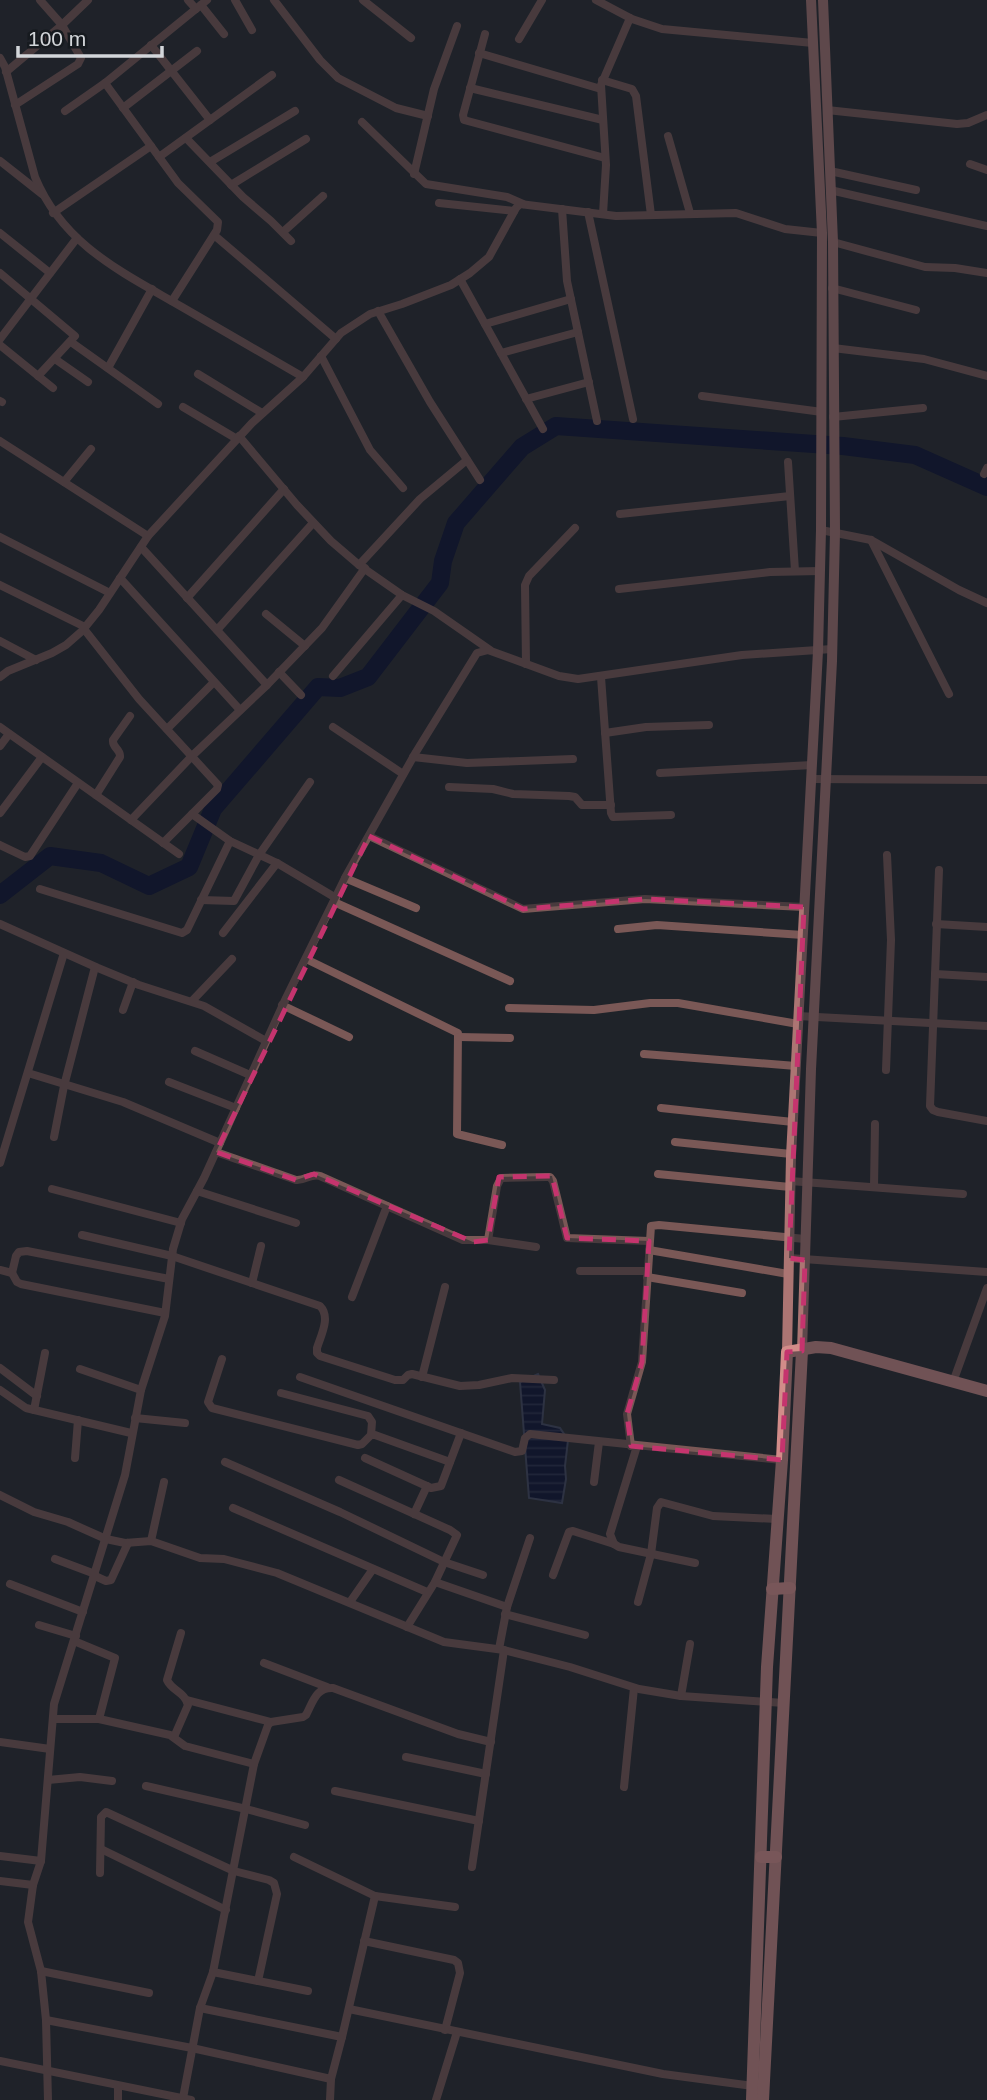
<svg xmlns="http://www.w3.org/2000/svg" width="987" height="2100" viewBox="0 0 987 2100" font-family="Arial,sans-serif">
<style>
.water{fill:url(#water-rules);stroke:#3f4561;stroke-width:2}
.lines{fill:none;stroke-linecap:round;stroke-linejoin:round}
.river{stroke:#00072d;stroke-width:18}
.minor{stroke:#7a5856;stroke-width:8}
.secondary{stroke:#ac7573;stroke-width:10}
.primary{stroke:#d28c89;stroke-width:12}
.trunk{stroke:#e49692;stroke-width:12}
.marked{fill:none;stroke:#c5346e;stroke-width:5;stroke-dasharray:14 9;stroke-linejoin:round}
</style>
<defs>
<pattern id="water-rules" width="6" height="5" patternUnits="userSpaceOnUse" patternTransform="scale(1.75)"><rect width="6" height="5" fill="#00072d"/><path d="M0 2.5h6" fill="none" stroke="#242a4b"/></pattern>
</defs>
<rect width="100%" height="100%" fill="#1f2329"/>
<polygon class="water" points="538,1374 545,1390 542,1424 560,1428 568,1440 565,1466 566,1479 562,1503 529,1498 520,1382"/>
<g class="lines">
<polyline class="river" points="0,895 50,856 101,863 149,886 189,867 213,809 318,687 340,688 368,677 440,583 443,561 456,523 522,447 556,426 843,446 915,455 987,487"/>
<g class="minor">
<polyline points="188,0 196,9"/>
<polyline points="235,0 252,30"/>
<polyline points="274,0 320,60 338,78 396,108 428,116"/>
<polyline points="363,0 411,38"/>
<polyline points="596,0 632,19 662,29 813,43"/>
<polyline points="201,5 224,34"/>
<polyline points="485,34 463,115 464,120 605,158"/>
<polyline points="519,39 542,0"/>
<polyline points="151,45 210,120"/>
<polyline points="479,53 601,89"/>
<path d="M0,58L5,67L35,177C63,245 122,272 182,307C222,330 263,354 303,377L341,333L370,314L402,304L451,285L470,273L489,257L516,208L520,204L616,216L736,213L785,229L822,233"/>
<polyline points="6,72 62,25 88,0"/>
<polyline points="602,80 632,89 636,96 651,215"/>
<polyline points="105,83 178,183 218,222 217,230 172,301"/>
<polyline points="470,88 603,120"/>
<polyline points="15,105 78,64 81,58 62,25 40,0"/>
<polyline points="123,108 197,51"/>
<polyline points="827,110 957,124 968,123 987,115"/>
<polyline points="65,111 105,83 207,0"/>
<polyline points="362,122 426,184 507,197 523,204"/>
<polyline points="668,136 690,213"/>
<polyline points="186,138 243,197 271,221 291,241"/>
<polyline points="159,157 272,75"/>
<polyline points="0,161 42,194"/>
<polyline points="210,162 295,111"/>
<polyline points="970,164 987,170"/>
<polyline points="830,171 916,190"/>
<polyline points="414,174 434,89 457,26"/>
<polyline points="231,185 306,139"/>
<polyline points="830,190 987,226"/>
<polyline points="439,203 514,211"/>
<polyline points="562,209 567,281 597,421"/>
<polyline points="588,212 633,419"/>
<polyline points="53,213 151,146"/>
<polyline points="603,214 606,165 601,85 630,18"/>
<polyline points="283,232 323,196"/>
<polyline points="0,233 50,273"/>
<polyline points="214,235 336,339"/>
<polyline points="833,242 925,267 955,268 987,273"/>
<polyline points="0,273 75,336 38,376"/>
<polyline points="460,279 543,429"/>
<polyline points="832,288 916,310"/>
<polyline points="378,311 430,402 480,480"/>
<polyline points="485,324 571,299"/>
<polyline points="0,339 77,238"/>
<polyline points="71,342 158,404"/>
<polyline points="0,345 53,388"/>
<polyline points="833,348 924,359 987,376"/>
<polyline points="501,353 578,332"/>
<polyline points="321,356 370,450 403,488"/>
<polyline points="55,359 88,382"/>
<polyline points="108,368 152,289"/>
<polyline points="198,374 262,413"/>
<polyline points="702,396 822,412"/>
<polyline points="526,399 589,382"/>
<polyline points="0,401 2,402"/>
<polyline points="183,407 237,439"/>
<polyline points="833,417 923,408"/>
<polyline points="239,436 297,505 331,541 359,565 402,595 434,611 490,650"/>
<polyline points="0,441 148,536"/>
<polyline points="788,462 795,571"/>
<polyline points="984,474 987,468"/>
<polyline points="64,482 91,449"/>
<polyline points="620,514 790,496"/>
<polyline points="821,530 871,540 959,590 987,603"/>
<polyline points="0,537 110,593"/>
<polyline points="871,540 949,694"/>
<polyline points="141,547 267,685"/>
<polyline points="359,565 420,499 467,460"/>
<polyline points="120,578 240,710"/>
<polyline points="0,585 85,627"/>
<polyline points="619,589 770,572 820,571"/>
<polyline points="187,598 284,489"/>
<polyline points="266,614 305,646"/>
<polyline points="84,629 139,699 218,785 217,789 163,843"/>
<polyline points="217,630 313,523"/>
<polyline points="0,641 36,660"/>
<polyline points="526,664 525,585 529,576 575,528"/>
<polyline points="279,672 301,695"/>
<polyline points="333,676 402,595"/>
<polyline points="0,677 8,671 52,653 66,645 82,631 99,610 148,536 252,423 303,377"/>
<polyline points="601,677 611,813 613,817 671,815"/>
<polyline points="0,727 179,854"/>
<polyline points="333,727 403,774"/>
<polyline points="167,729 214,682"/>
<polyline points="605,733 646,727 709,725"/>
<polyline points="0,746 9,734"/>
<polyline points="413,757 467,763 573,759"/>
<polyline points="660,773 812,765"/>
<polyline points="811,779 987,780"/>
<polyline points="449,787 493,789 513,794 569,796 575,797 582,805 611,805"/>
<path d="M96,795L120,757C121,749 112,748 113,740L130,716"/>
<polyline points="0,813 42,757"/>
<polyline points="192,814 230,841 277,863 336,898"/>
<polyline points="131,820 192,756 267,685 322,628 365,568"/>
<polyline points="369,836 523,909 645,899 804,907"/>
<polyline points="0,845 25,857 30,856 78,783"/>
<polyline points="939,870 930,1106 933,1110 938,1112 987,1121"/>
<polyline points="345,878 416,908"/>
<polyline points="40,889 182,933 187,930 230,841"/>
<polyline points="201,900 234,901 259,855 310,782"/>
<polyline points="334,902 510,981"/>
<polyline points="0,924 98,968 139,985 204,1006 266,1041"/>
<polyline points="936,924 987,927"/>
<polyline points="618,929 657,925 803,935"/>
<polyline points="223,933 277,863"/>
<polyline points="306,959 458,1033 457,1134 502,1145"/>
<polyline points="935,974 987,977"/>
<polyline points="192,1001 232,959"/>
<polyline points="282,1005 349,1037"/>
<polyline points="509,1008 594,1010 650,1003 678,1003 798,1024"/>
<polyline points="123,1010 133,982"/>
<polyline points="798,1016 987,1026"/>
<polyline points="459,1037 510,1038"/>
<polyline points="195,1051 250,1075"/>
<polyline points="644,1054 796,1066"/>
<polyline points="886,1070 891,940 887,855"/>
<polyline points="28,1073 123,1102 220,1143"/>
<polyline points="169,1082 236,1108"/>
<polyline points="661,1108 793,1122"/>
<polyline points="54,1137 64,1086 95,967"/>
<polyline points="675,1142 791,1154"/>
<path d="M216,1152L296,1180C305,1181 311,1173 320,1176L463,1240H488L536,1247"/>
<polyline points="0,1163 64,953"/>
<polyline points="658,1174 790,1187"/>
<polyline points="790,1181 963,1194"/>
<polyline points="874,1187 875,1124"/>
<polyline points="52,1189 181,1223"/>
<polyline points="197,1191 296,1223"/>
<path d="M82,1235L172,1256L320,1306C331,1317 321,1335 317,1348V1353L320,1356L395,1380H403L408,1375L412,1374L460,1386L479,1385L512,1378L554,1380"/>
<polyline points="488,1240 497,1186 501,1178 546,1177 550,1177 553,1181 567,1238 649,1241"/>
<polyline points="649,1250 788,1274"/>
<polyline points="789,1258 987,1272"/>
<polyline points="0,1270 12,1273 17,1282 21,1284 165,1313"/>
<polyline points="580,1271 648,1271"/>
<polyline points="12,1273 16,1256 19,1252 27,1251 169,1279"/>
<polyline points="647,1277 742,1293"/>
<polyline points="252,1283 261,1246"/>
<polyline points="352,1297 387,1206"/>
<polyline points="222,1359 208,1402 212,1408 358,1445 362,1444 371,1435 375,1435 450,1462"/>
<polyline points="0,1368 37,1396"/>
<polyline points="80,1369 141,1390"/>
<polyline points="300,1377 515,1452 522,1451 525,1438 530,1434 782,1460"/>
<polyline points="422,1377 445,1287"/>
<polyline points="953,1382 987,1288"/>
<polyline points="0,1390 26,1408 131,1433"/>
<polyline points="281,1393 368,1416 372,1422 371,1435"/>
<polyline points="34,1410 45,1353"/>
<polyline points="135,1418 185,1423"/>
<polyline points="631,1446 627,1414 642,1362 651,1226 659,1225 805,1239"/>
<polyline points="637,1446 610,1534 614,1544 619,1547 695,1563"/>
<polyline points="75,1458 78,1420"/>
<polyline points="365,1458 431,1488 441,1486 461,1433"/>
<polyline points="225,1462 340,1512 444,1562 483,1575"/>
<polyline points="339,1480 450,1530 457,1535 435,1582 407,1627"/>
<polyline points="594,1482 599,1442"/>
<polyline points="0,1495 34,1512 68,1522 106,1539 125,1543 151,1541 200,1558 224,1559 277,1573 444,1642 504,1650 570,1667 639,1689 681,1696 784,1703"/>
<polyline points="233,1508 427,1592"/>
<polyline points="414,1514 427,1486"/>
<polyline points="151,1541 164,1482"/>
<polyline points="55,1559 95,1574"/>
<polyline points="553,1575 569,1532 573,1531 614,1544"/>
<polyline points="95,1576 106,1581 111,1580 128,1543"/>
<polyline points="435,1582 507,1607"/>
<polyline points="10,1584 83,1612"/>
<polyline points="350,1602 373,1569"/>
<polyline points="638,1602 651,1554 657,1508 661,1502 713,1516 777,1519"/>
<polyline points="505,1614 585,1635"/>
<polyline points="39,1625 76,1636"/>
<polyline points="74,1641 115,1658 99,1719"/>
<polyline points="499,1649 507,1607 530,1538"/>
<polyline points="264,1663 327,1687"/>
<polyline points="681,1696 690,1644"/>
<polyline points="187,1700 271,1722"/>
<polyline points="53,1719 99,1719 170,1735 185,1746 254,1764"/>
<path d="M174,1737L188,1705C185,1692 172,1691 167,1680L181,1633"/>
<polyline points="0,1742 50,1749"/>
<polyline points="406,1757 486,1774"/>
<polyline points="48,1780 80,1777 112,1781"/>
<polyline points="146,1786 246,1809 305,1825"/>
<polyline points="624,1787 634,1688"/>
<polyline points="335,1791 479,1821"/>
<polyline points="101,1849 226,1910"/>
<polyline points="0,1856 41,1861"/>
<polyline points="294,1857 375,1896 455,1907"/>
<polyline points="472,1867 504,1650"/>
<polyline points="100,1873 101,1817 106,1812 234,1871 269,1880 274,1883 277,1894 258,1981"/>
<polyline points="0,1881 33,1885"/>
<polyline points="364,1941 454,1960 458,1963 460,1973 445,2030"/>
<polyline points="41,1971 149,1993"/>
<polyline points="213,1972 308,1991"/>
<polyline points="200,2008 342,2037"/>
<polyline points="349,2009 663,2074 753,2086"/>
<polyline points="46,2020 192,2048 331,2079"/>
<polyline points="0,2061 191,2100"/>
<path d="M183,2098L200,2008L213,1972L254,1764L268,1725L271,1722L303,1717L306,1715C313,1702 316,1687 333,1688L458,1734L491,1742"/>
<polyline points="48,2100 46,2020 41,1971 28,1922 33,1885 41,1861 54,1704 125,1475 141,1390 165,1316 173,1249 182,1219 204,1178 286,998 346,876 416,752 477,653 488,650 559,676 578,679 742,655 832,649"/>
<polyline points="118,2100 118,2086"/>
<polyline points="330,2100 331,2079 342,2037 375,1896"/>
<polyline points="436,2100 457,2032"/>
</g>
<g class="secondary">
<polyline points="802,1351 811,1069 832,661 835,532 833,242 823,0"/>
<polyline points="787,1352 791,1156 818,651 821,530 822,233 811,0"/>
</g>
<g class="primary">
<polyline points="752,2100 767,1667 782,1460 787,1352 816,1347 831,1348 987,1391"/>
<polyline points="763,2100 802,1351"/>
</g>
<g class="trunk">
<polyline points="772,1589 790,1588"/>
<polyline points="761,1857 776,1857"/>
</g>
</g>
<path d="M0 0H987V2100H0ZM369,836L523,909L645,899L804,907L789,1258L805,1260L802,1351L787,1352L782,1460L631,1446L627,1414L642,1362L649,1241L567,1238L552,1176L499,1177L488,1240L473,1242L314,1174L296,1180L216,1152Z" fill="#1f2329" fill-opacity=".55" fill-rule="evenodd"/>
<path class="marked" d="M369,836L523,909L645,899L804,907L789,1258L805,1260L802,1351L787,1352L782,1460L631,1446L627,1414L642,1362L649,1241L567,1238L552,1176L499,1177L488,1240L473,1242L314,1174L296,1180L216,1152Z"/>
<path d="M18 46v10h144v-10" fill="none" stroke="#d3d6da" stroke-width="3.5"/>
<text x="28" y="46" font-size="21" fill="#d3d6da" stroke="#161a1f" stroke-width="5" paint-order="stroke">100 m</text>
</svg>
